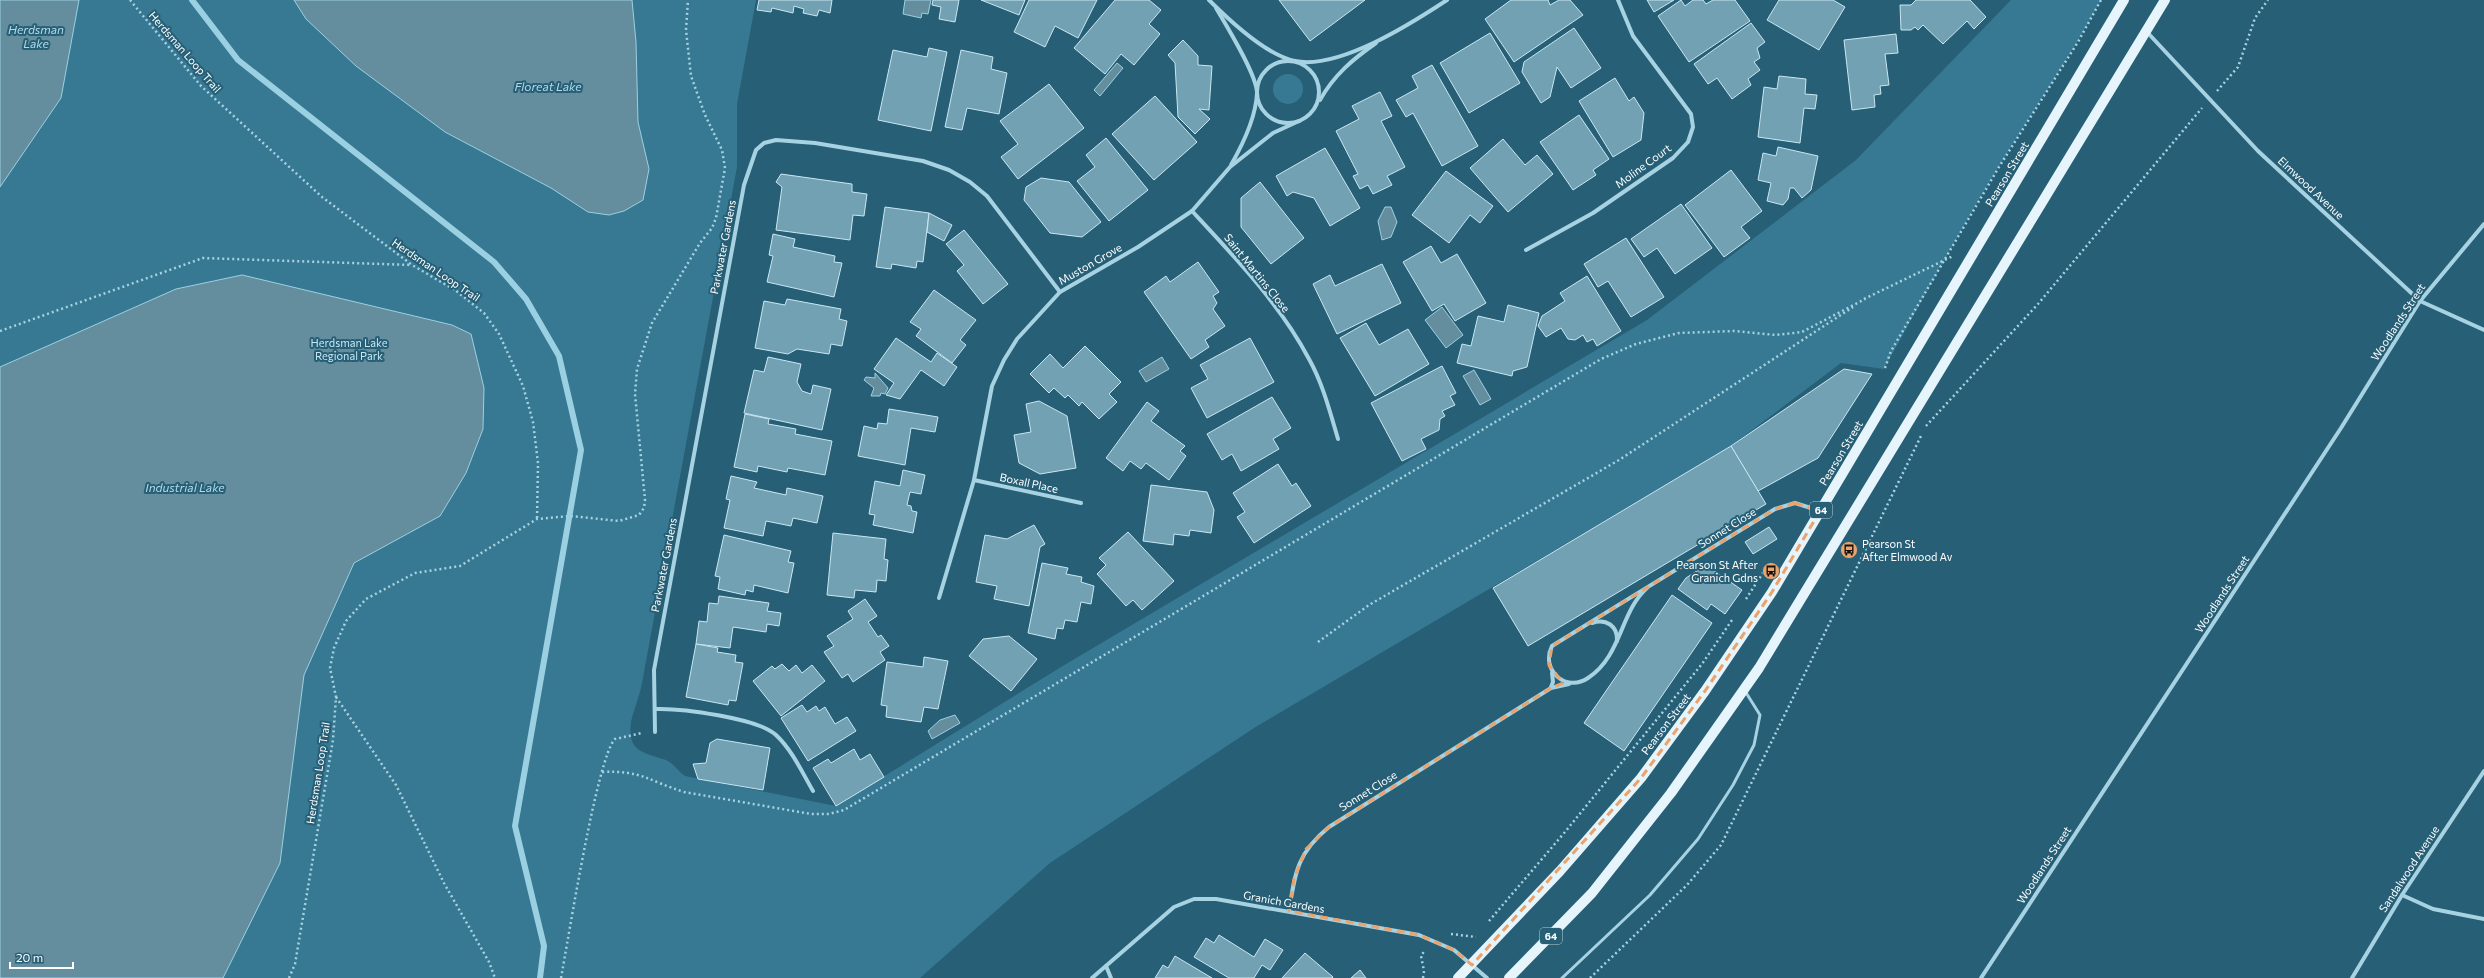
<svg xmlns="http://www.w3.org/2000/svg" width="2484" height="978" viewBox="0 0 2484 978" font-family="Commissioner,sans-serif">
<style>
.green{fill:#377992}
.water{fill:#648e9e;stroke:#9bd0e3}
.lines{fill:none;stroke-linecap:round;stroke-linejoin:round}
.stream{stroke:#9bd0e3;stroke-width:6}
.building{fill:#72a1b3;stroke:#c9e7f2}
.path{stroke:#a7d2e2;stroke-width:2.5;stroke-dasharray:2 3;stroke-linecap:butt}
.lane{stroke:#a7d2e2;stroke-width:3}
.street{stroke:#a7d2e2;stroke-width:4}
.primary{stroke:#e6f4fb;stroke-width:10}
.marked{fill:none;stroke:#eba36c;stroke-width:3;stroke-dasharray:8 5;stroke-linejoin:round}
.labels{text-anchor:middle;stroke-width:4;stroke-linejoin:round;paint-order:stroke}
.shield{fill:#265f76;stroke:#becfd6;stroke-width:1}
.shield-label{font-size:10px;font-weight:bold;fill:#fff}
.street-label{font-size:11px;fill:#fff;stroke:#265f76}
.park-label{font-size:11px;fill:#c9e7f2;stroke:#265f76}
.poi-label{font-size:11px;fill:#fff;stroke:#265f76;text-anchor:start}
.water-label{font-size:12px;font-style:italic;fill:#b2dbea;stroke:#265f76}
</style>
<rect width="100%" height="100%" fill="#265f76"/>
<g class="green">
<path d="M0,0H756L737,104V167L642,683C640,695 633,712 631,722C627,752 643,752 666,760C673,763 679,772 685,776L836,806L1066,664L1647,320L1856,160L2011,0H2101C2070,58 2032,112 1998,168C1958,234 1921,302 1884,369L1841,363L1731,446L1254,728L1050,863L920,978H0Z"/>
<circle cx="1288" cy="89" r="15"/>
</g>
<g class="water">
<polygon points="0,0 79,0 61,98 0,187"/>
<polygon points="294,0 632,0 636,42 638,122 649,169 643,200 624,211 609,215 588,212 551,188 445,132 356,66 306,19"/>
<polygon points="905,0 931,0 928,14 922,13 921,18 903,14"/>
<polygon points="1117,63 1123,68 1100,96 1094,90"/>
<polygon points="1385,207 1391,207 1397,222 1391,237 1382,240 1378,221"/>
<polygon points="242,275 452,325 471,334 484,388 483,429 466,473 440,516 354,563 304,675 280,863 223,978 0,978 0,367 176,289"/>
<polygon points="1442,307 1463,335 1446,348 1425,320"/>
<polygon points="1162,357 1169,369 1146,382 1139,371"/>
<polygon points="1474,370 1491,399 1480,405 1463,376"/>
<polygon points="875,373 888,388 885,394 881,393 880,396 871,396 874,388 864,380 866,377 875,378"/>
<polygon points="955,715 960,723 932,739 928,731 940,720"/>
</g>
<g class="lines">
<polyline class="stream" points="192,0 238,60 494,262 526,299 559,356 581,450 515,826 544,946 540,978"/>
</g>
<g class="building">
<polygon points="759,0 832,0 830,13 819,10 817,16 803,13 804,9 794,6 793,13 772,8 771,12 757,10"/>
<polygon points="933,0 959,0 955,22 939,19 941,7 932,5"/>
<polygon points="981,0 1025,0 1019,15"/>
<polygon points="1029,0 1097,0 1078,38 1055,26 1045,47 1014,32"/>
<polygon points="1115,0 1149,0 1161,10 1149,24 1160,34 1134,65 1121,54 1105,74 1074,48"/>
<polygon points="1279,0 1365,0 1310,41"/>
<polygon points="1511,0 1548,0 1550,5 1559,0 1570,0 1583,15 1514,62 1485,19"/>
<polygon points="1647,0 1674,0 1654,12"/>
<polygon points="1681,0 1685,6 1693,0 1703,0 1706,4 1713,0 1735,0 1750,21 1689,62 1658,16"/>
<polygon points="1779,0 1833,0 1845,7 1819,50 1767,20"/>
<polygon points="1916,0 1970,0 1986,17 1974,29 1967,21 1943,44 1923,25 1918,30 1915,27 1911,30 1901,30 1900,5 1911,5"/>
<polygon points="1751,23 1765,42 1757,48 1760,58 1754,62 1760,70 1748,79 1751,85 1732,99 1717,78 1708,84 1694,64"/>
<polygon points="1574,28 1601,68 1571,88 1557,67 1550,97 1541,103 1522,72 1524,62"/>
<polygon points="1490,33 1520,83 1469,113 1440,63"/>
<polygon points="1896,34 1898,53 1885,54 1889,85 1880,86 1881,94 1874,95 1875,107 1852,110 1844,40"/>
<polygon points="1183,40 1198,56 1198,65 1212,66 1209,110 1199,109 1210,119 1195,134 1178,117 1175,63 1168,55"/>
<polygon points="929,48 947,52 931,131 878,120 893,50 927,57"/>
<polygon points="961,50 993,57 991,69 1007,73 999,114 967,108 962,130 945,127"/>
<polygon points="1432,65 1478,146 1442,166 1413,113 1406,117 1396,100 1418,88 1412,76"/>
<polygon points="1779,76 1806,79 1805,94 1817,95 1815,109 1804,108 1800,143 1758,137 1764,87 1777,89"/>
<polygon points="1615,78 1629,101 1634,97 1644,113 1641,140 1613,157 1579,101"/>
<polygon points="1049,84 1084,128 1018,179 1001,157 1018,144 1000,121"/>
<polygon points="1380,92 1392,116 1381,121 1405,167 1387,176 1392,185 1373,194 1368,185 1360,189 1353,176 1358,174 1336,131 1359,119 1352,106"/>
<polygon points="1155,96 1197,142 1154,180 1112,134"/>
<polygon points="1579,115 1609,159 1593,170 1596,175 1573,190 1540,142"/>
<polygon points="1106,138 1148,190 1109,221 1077,181 1095,167 1086,155"/>
<polygon points="1503,139 1525,165 1537,155 1553,174 1508,212 1470,168"/>
<polygon points="1778,147 1818,156 1811,190 1802,198 1794,188 1790,188 1788,199 1783,205 1767,201 1771,183 1758,180 1763,153 1776,156"/>
<polygon points="1325,148 1360,208 1330,226 1314,198 1293,192 1287,196 1276,176"/>
<polygon points="1731,170 1762,211 1741,227 1750,238 1724,257 1685,205"/>
<polygon points="1446,171 1493,206 1480,223 1470,215 1449,243 1412,215"/>
<polygon points="781,174 852,184 852,192 867,194 864,216 853,215 850,240 776,230 782,187 776,182"/>
<polygon points="1041,178 1069,182 1101,222 1082,237 1050,233 1024,200 1026,187"/>
<polygon points="1260,182 1304,238 1271,264 1241,227 1241,198"/>
<polygon points="1681,204 1712,248 1675,274 1657,248 1644,257 1631,239"/>
<polygon points="885,207 929,213 923,262 917,261 916,268 892,264 891,269 876,267"/>
<polygon points="929,213 952,225 944,241 927,232"/>
<polygon points="964,230 1008,284 983,304 957,271 964,265 946,244"/>
<polygon points="773,234 795,239 793,247 835,256 834,262 842,263 834,297 767,282 773,256 769,255"/>
<polygon points="1626,238 1664,297 1631,317 1608,281 1598,287 1584,264"/>
<polygon points="1431,246 1441,263 1457,254 1486,303 1455,321 1444,304 1432,311 1403,262"/>
<polygon points="1198,262 1219,292 1213,296 1217,303 1213,309 1225,326 1205,340 1209,347 1191,359 1144,292 1166,276 1170,282"/>
<polygon points="1382,264 1401,303 1337,334 1313,284 1330,275 1335,286"/>
<polygon points="1587,276 1621,331 1597,346 1593,339 1587,342 1583,335 1575,340 1568,339 1561,328 1546,337 1538,326 1542,316 1565,301 1560,293"/>
<polygon points="934,290 976,320 960,340 966,345 952,363 916,336 921,329 910,322"/>
<polygon points="787,299 841,309 839,319 847,321 842,346 831,344 829,354 797,349 788,354 755,348 764,301 785,305"/>
<polygon points="1508,305 1539,313 1527,367 1513,371 1512,376 1457,363 1462,344 1471,346 1478,316 1504,322"/>
<polygon points="1366,323 1379,345 1408,329 1429,364 1375,396 1340,338"/>
<polygon points="896,338 931,362 937,353 957,367 944,386 921,370 900,399 886,395 894,383 874,369"/>
<polygon points="1250,338 1274,382 1207,418 1191,388 1208,379 1200,365"/>
<polygon points="1085,346 1121,382 1109,394 1117,402 1099,419 1082,402 1079,406 1068,395 1065,398 1054,388 1049,393 1030,374 1050,354 1063,368"/>
<polygon points="768,357 801,364 797,382 802,391 811,394 813,385 831,389 822,430 744,413 754,370 764,372"/>
<polygon points="1442,366 1456,393 1450,396 1455,405 1442,411 1445,416 1440,419 1439,430 1421,439 1426,449 1402,461 1371,403"/>
<polygon points="1844,369 1872,374 1818,458 1758,491 1731,446"/>
<polygon points="1272,397 1291,428 1273,439 1279,449 1241,471 1232,454 1222,460 1207,434"/>
<polygon points="1039,401 1067,416 1076,468 1040,474 1019,463 1014,435 1031,432 1026,404"/>
<polygon points="1147,402 1159,411 1151,421 1185,446 1180,451 1186,456 1169,480 1146,463 1141,469 1130,461 1123,471 1106,458"/>
<polygon points="889,409 938,417 935,432 911,428 905,465 858,456 864,426 877,429 878,423 887,424"/>
<polygon points="745,414 769,419 768,424 796,429 795,434 832,441 825,475 788,468 787,472 758,466 757,472 734,467"/>
<polygon points="1731,446 1766,504 1528,646 1493,588"/>
<polygon points="1278,464 1292,486 1296,483 1311,506 1254,543 1237,517 1245,512 1233,493"/>
<polygon points="903,470 925,475 921,494 910,492 907,505 911,506 912,511 917,512 913,533 873,525 875,515 869,514 875,481 900,486"/>
<polygon points="731,476 757,482 754,488 786,495 787,488 823,496 817,523 793,518 791,526 766,521 763,536 724,528 730,500 726,499"/>
<polygon points="1151,485 1207,492 1214,510 1211,533 1190,530 1189,536 1174,534 1173,545 1143,541"/>
<polygon points="1034,525 1045,544 1040,547 1029,606 994,599 997,586 976,582 985,535 1007,539"/>
<polygon points="1769,527 1777,539 1753,554 1745,542"/>
<polygon points="1128,532 1174,581 1142,610 1133,600 1126,606 1097,574 1106,565 1099,558"/>
<polygon points="833,533 886,539 884,559 888,560 886,581 877,580 876,592 855,590 854,598 827,595"/>
<polygon points="724,535 791,551 788,562 794,563 788,593 754,585 753,592 746,590 745,595 718,589 720,577 715,576"/>
<polygon points="1042,563 1068,568 1066,574 1082,577 1081,582 1094,586 1091,604 1081,602 1077,622 1065,620 1063,629 1057,628 1055,639 1028,633"/>
<polygon points="1706,565 1742,590 1725,614 1711,604 1707,610 1678,589 1686,578"/>
<polygon points="1672,595 1712,623 1624,751 1584,723"/>
<polygon points="719,596 769,603 767,611 781,613 779,626 767,624 766,632 733,627 730,648 696,644 699,621 707,622 709,603 718,604"/>
<polygon points="865,599 877,616 868,622 878,637 881,635 889,646 880,652 885,660 853,682 848,674 842,678 824,652 834,646 827,636 853,619 848,611"/>
<polygon points="1009,636 1037,659 1011,691 969,656 983,639"/>
<polygon points="696,644 718,648 717,652 736,655 735,662 743,663 736,701 729,700 728,705 686,697"/>
<polygon points="924,657 948,661 938,709 924,707 921,722 886,717 887,706 881,705 887,662 923,667"/>
<polygon points="782,664 789,671 796,665 802,673 812,665 825,681 781,716 753,681 772,666 775,669"/>
<polygon points="802,705 807,712 816,706 819,711 825,707 835,724 847,717 856,731 808,761 781,718"/>
<polygon points="717,739 770,748 763,790 698,779 693,764 706,763 710,743"/>
<polygon points="854,749 860,760 870,754 884,777 836,806 813,768 828,759 831,763"/>
<polygon points="1219,935 1254,957 1265,939 1283,950 1270,970 1262,965 1254,978 1229,978 1194,957 1206,938 1214,943"/>
<polygon points="1305,953 1333,977 1332,978 1282,978"/>
<polygon points="1175,956 1212,978 1155,978 1163,965 1168,968"/>
<polygon points="1360,970 1366,978 1351,978"/>
</g>
<g class="lines">
<g class="path">
<polyline points="130,0 201,86 322,197 412,265 455,290 484,313 499,334 523,386 533,422 538,463 537,519"/>
<polyline points="2217,91 2238,67 2255,18 2268,0"/>
<polyline points="1864,299 1953,256"/>
<polyline points="0,331 203,258 412,265"/>
<polyline points="1885,368 1891,351 1999,167 2078,42 2101,0"/>
<polyline points="1926,426 2038,304 2202,108"/>
<polyline points="1746,599 1766,568"/>
<polyline points="1318,642 1369,605 1619,460 1853,307"/>
<polyline points="336,697 396,785 444,883 489,962 495,978"/>
<path d="M602,772C641,770 649,781 684,792L811,814H829L844,810L1601,359L1636,344L1679,333L1734,331L1776,335L1802,332L1865,299"/>
<polyline points="1489,921 1565,832 1702,664 1732,620"/>
<polyline points="1451,934 1476,937"/>
<polyline points="289,978 295,964 333,740 336,697 330,668 334,648 346,621 366,599 415,573 460,566 537,519 570,516 619,521 639,515 644,508 645,500 635,394 637,369 652,323 700,243 712,228 716,218 725,168 722,150 705,115 691,76 686,30 688,0"/>
<path d="M561,978C568,941 597,757 615,739L642,733"/>
<polyline points="1423,978 1424,971 1421,956 1425,950"/>
<polyline points="1590,978 1687,885 1721,845 1922,434"/>
</g>
<polyline class="lane" points="1562,978 1650,895 1698,839 1733,785 1754,745 1760,715 1745,691"/>
<g class="street">
<path d="M1209,0C1230,21 1266,55 1295,61C1339,70 1412,23 1447,0"/>
<path d="M1216,8C1226,25 1257,75 1257,93C1256,118 1243,144 1231,165"/>
<polyline points="2147,32 2258,151 2420,301 2484,330"/>
<circle cx="1288" cy="92" r="31"/>
<path d="M1320,100C1334,75 1353,59 1376,43"/>
<path d="M1192,211C1234,256 1280,304 1309,359C1323,384 1330,412 1338,439"/>
<polyline points="1526,250 1593,213 1673,158 1688,142 1693,127 1691,114 1633,36 1618,0"/>
<polyline points="974,480 1081,503"/>
<path d="M1648,587C1620,611 1622,656 1588,678C1566,693 1540,670 1552,646C1626,600 1700,555 1775,509L1795,503L1820,511"/>
<polyline points="939,598 974,480 992,386 1004,360 1017,339 1060,292 1138,247 1192,211 1230,167 1273,133 1299,121"/>
<path d="M1592,623C1606,618 1618,626 1617,641"/>
<polyline points="1551,687 1553,682 1552,673"/>
<path d="M655,709C680,708 758,718 776,735C792,750 802,772 813,791"/>
<polyline points="655,732 654,670 744,185 756,150 764,143 776,140 815,143 923,161 949,170 970,182 987,196 1060,292"/>
<polyline points="2402,895 2433,909 2484,919"/>
<path d="M1289,911C1295,873 1297,853 1329,827L1551,688L1569,684"/>
<polyline points="1106,966 1111,978"/>
<polyline points="1092,978 1174,907 1194,899 1216,899 1419,935 1454,950 1487,978"/>
<polyline points="1981,978 2341,428 2420,301 2484,224"/>
<polyline points="2352,978 2402,895 2484,771"/>
</g>
<g class="primary">
<polyline points="1458,978 1560,871 1641,778 1705,691 1772,592 2124,0"/>
<polyline points="1509,978 1592,893 1671,793 1759,668 2165,0"/>
</g>
</g>
<path class="marked" d="M1795,503L1820,511L1772,592L1705,691L1641,778L1472,965L1454,950L1419,935L1289,911L1294,879L1306,849L1329,827L1551,688L1563,683L1549,665L1552,646L1775,509Z"/>
<defs>
<g id="bus-disc" transform="scale(0.9)"><circle r="9.5" fill="#eba36c" stroke="#265f76"/><path d="M-5-6H5V4H4V6H2V4H-2V6H-4V4H-5ZM-3.5-4V0h7V-4ZM-3.5 1.2v1.5H-2V1.2ZM2 1.2v1.5H3.5V1.2Z" fill="#111"/></g>
</defs>
<g fill-rule="evenodd">
<use href="#bus-disc" x="1849" y="550"/>
<use href="#bus-disc" x="1771" y="571"/>
</g>
<g class="labels">
<g class="shield">
<rect x="1810" y="502" width="22" height="16" rx="3"/>
<rect x="1540" y="928" width="22" height="16" rx="3"/>
</g>
<g class="shield-label">
<text x="1821" y="514">64</text>
<text x="1551" y="940">64</text>
</g>
<g class="street-label">
<text transform="translate(185 52) rotate(49)" y="4">Herdsman Loop Trail</text>
<text transform="translate(1643 166) rotate(-36)" y="4">Moline Court</text>
<text transform="translate(2007 174) rotate(-59)" y="4">Pearson Street</text>
<text transform="translate(2311 188) rotate(43)" y="4">Elmwood Avenue</text>
<text transform="translate(723 247) rotate(-79)" y="4">Parkwater Gardens</text>
<text transform="translate(1090 264) rotate(-30)" y="4">Muston Grove</text>
<text transform="translate(436 270) rotate(34)" y="4">Herdsman Loop Trail</text>
<text transform="translate(1257 273) rotate(51)" y="4">Saint Martins Close</text>
<text transform="translate(2398 322) rotate(-57)" y="4">Woodlands Street</text>
<text transform="translate(1841 453) rotate(-59)" y="4">Pearson Street</text>
<text transform="translate(1029 483) rotate(12)" y="4">Boxall Place</text>
<text transform="translate(1727 528) rotate(-32)" y="4">Sonnet Close</text>
<text transform="translate(664 565) rotate(-79)" y="4">Parkwater Gardens</text>
<text transform="translate(2222 594) rotate(-57)" y="4">Woodlands Street</text>
<text transform="translate(1666 724) rotate(-53)" y="4">Pearson Street</text>
<text transform="translate(318 773) rotate(-81)" y="4">Herdsman Loop Trail</text>
<text transform="translate(1368 791) rotate(-32)" y="4">Sonnet Close</text>
<text transform="translate(2044 865) rotate(-57)" y="4">Woodlands Street</text>
<text transform="translate(2409 869) rotate(-57)" y="4">Sandalwood Avenue</text>
<text transform="translate(1284 902) rotate(10)" y="4">Granich Gardens</text>
</g>
<g class="park-label">
<text x="349" y="347">Herdsman Lake<tspan x="349" dy="13">Regional Park</tspan></text>
</g>
<g class="poi-label">
<text x="1862" y="548">Pearson St<tspan x="1862" dy="13">After Elmwood Av</tspan></text>
<text x="1758" y="569" text-anchor="end">Pearson St After<tspan x="1758" dy="13">Granich Gdns</tspan></text>
</g>
<g class="water-label">
<text x="36" y="34">Herdsman<tspan x="36" dy="14">Lake</tspan></text>
<text x="548" y="91">Floreat Lake</text>
<text x="185" y="492">Industrial Lake</text>
</g>
</g>
<path d="M10 962v6h63v-6" fill="none" stroke="#ffffff" stroke-width="2"/>
<text x="16" y="962" font-size="12" fill="#ffffff" stroke="#265f76" stroke-width="3" paint-order="stroke">20 m</text>
</svg>
